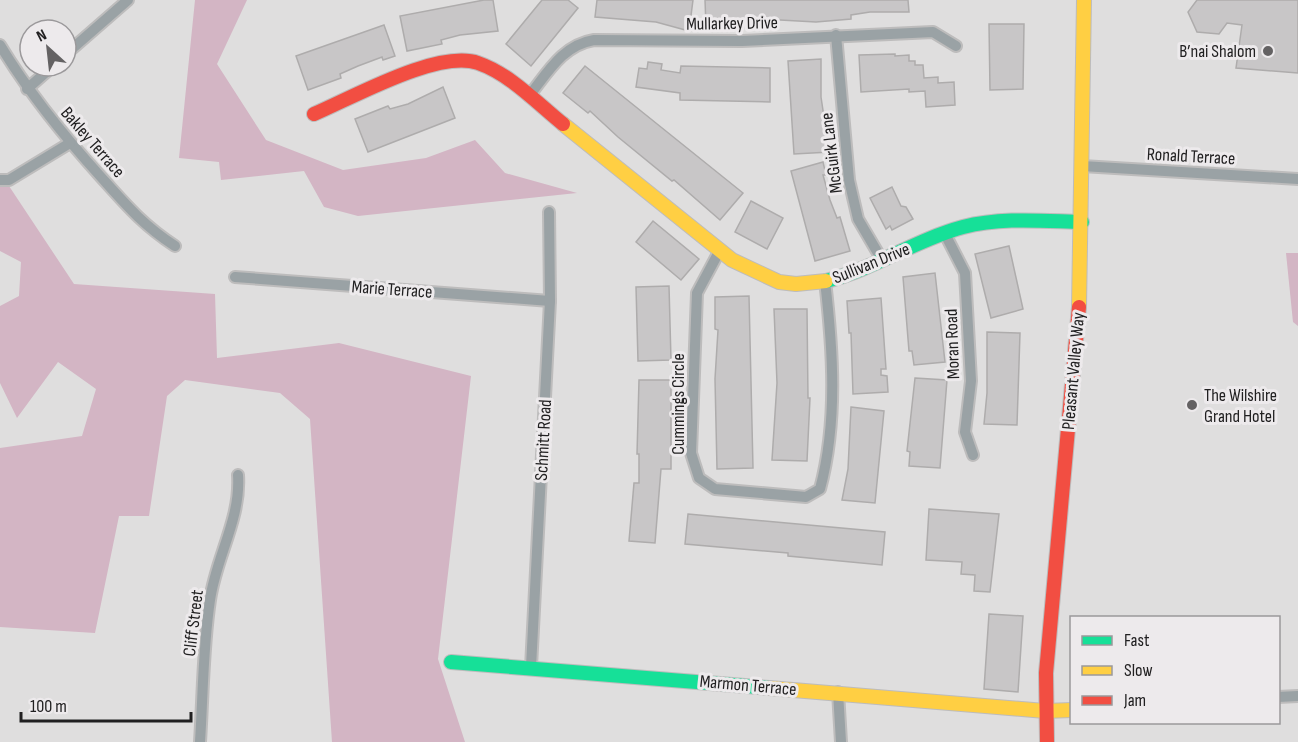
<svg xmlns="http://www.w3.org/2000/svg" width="1298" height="742" viewBox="0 0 1298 742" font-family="'Sofia Sans Condensed',sans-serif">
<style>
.forest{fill:#d3b5c4}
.building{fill:#c8c6c7;stroke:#aeacac;stroke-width:1.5}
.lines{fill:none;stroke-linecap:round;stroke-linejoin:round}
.street-casing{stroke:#bdbcbc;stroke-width:14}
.fast-casing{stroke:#bdbcbc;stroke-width:16}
.slow-casing{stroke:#bdbcbc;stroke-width:16}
.jam-casing{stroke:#bdbcbc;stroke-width:16}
.street{stroke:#9aa2a5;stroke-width:10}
.fast{stroke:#16e098;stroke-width:14}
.slow{stroke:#ffcf43;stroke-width:14}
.jam{stroke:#f24e42;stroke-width:14}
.poi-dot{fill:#646263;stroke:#edeaec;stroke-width:2}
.labels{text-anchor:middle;stroke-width:6;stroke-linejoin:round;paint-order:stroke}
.street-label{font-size:18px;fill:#212021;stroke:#edeaec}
.poi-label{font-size:18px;fill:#212021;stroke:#edeaec;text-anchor:end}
</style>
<rect width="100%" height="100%" fill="#dfdede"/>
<g class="forest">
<polygon points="195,0 247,0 217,64 266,140 343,170 426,158 475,140 505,173 577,193 358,216 324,207 304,171 221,180 219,162 179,158"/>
<polygon points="0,183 7,183 74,284 215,294 217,358 339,343 471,376 438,659 465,742 332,742 310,419 280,393 185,380 167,396 149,516 119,516 95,633 0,627 0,448 82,436 96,389 58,362 17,418 0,383 0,306 19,296 21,262 0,251"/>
<polygon points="1286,253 1298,253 1298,326 1293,322"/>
</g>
<g class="building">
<polygon points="484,0 493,0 498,31 460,35 441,40 442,44 407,51 400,16"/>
<polygon points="542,0 568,0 578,8 531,66 506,44"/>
<polygon points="597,0 693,0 689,31 656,22 595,17"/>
<polygon points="705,0 908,0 909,12 870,12 851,15 851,19 816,22 761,19 741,21 741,25 706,26"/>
<polygon points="1197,0 1298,0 1298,73 1236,68 1242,25 1227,23 1219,34 1197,32 1188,12"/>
<polygon points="989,24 1024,24 1023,89 990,90"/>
<polygon points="384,25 395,56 383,60 382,57 358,66 340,74 341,78 308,90 296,56"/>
<polygon points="895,54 895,56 909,55 909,61 915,61 915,65 923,65 924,78 938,77 938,83 954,82 955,105 926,107 925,91 909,92 909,89 861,92 859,55"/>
<polygon points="821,59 821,97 824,117 827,116 830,152 794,154 788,61"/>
<polygon points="648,62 662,64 661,70 680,73 681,66 770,68 770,102 680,100 680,93 636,87 639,68 647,69"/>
<polygon points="585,66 743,193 720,220 674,180 672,181 618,137 590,111 588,113 563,93"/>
<polygon points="443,87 455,118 368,152 355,119 388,106 390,109 408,104"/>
<polygon points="823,162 826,175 823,175 830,200 837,218 840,217 850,251 815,261 791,171"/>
<polygon points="892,187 901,206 906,207 913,219 892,230 890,226 886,229 870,198"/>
<polygon points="751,201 783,218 767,249 735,232"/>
<polygon points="653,221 699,259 681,280 636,242"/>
<polygon points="1009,246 1023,309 991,318 975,254"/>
<polygon points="935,273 945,362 914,365 912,351 909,351 903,277"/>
<polygon points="669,286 671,360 638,361 636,287"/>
<polygon points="749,296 753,468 717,469 715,379 718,330 715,329 715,297"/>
<polygon points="881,298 886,369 881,369 881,375 887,376 888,392 853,394 851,333 849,333 847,301"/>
<polygon points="774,309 807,309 808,398 810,398 807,461 772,460 777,383"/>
<polygon points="987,332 1020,333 1017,425 984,424 987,393"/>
<polygon points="915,378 947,380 940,468 909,466 910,452 907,451"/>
<polygon points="639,380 671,380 671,469 661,469 655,543 629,541 634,483 639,483 639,454 637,454"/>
<polygon points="851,407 884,411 875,503 842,500 848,469"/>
<polygon points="929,509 999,514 990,592 974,591 975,575 961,574 962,562 926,560"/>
<polygon points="688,514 885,532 882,565 788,556 788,553 685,544"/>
<polygon points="989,614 1023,616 1018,692 984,689"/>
</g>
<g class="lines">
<g class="street-casing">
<g id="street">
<polyline points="836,35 849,180 858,219 882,260"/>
<path d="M0,45C29,93 63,135 101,177C127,206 143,225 175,246"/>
<polyline points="66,54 128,0"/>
<polyline points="27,89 53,66"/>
<path d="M529,96C548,72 563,45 594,40L742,41L933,32L956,46"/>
<polyline points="1082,166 1298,179"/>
<polyline points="0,180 9,180 70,143"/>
<polyline points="945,234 965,273 971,381 965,432 973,455"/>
<path d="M720,250L697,293L691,453L699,478L715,489L806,497L820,489C838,421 833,350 825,281"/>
<polyline points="235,277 550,301"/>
<polyline points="531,667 550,301 549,212"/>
<polyline points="838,692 841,742"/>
<polyline points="1278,697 1298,696"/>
<path d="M200,742C203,695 203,646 210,600C216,557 241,519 238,475"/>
</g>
</g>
<g class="fast-casing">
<g id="fast">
<path d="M826,281C874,269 915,240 963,227C1002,217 1042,221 1082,222"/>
<polyline points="451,662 769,688"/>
</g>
</g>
<g class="slow-casing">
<g id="slow">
<polyline points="563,124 732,260 779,282 796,284 826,281"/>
<polyline points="1079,307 1084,0"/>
<polyline points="769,688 1045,711 1072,710"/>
</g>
</g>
<g class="jam-casing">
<g id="jam">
<path d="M314,114C352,98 438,49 478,63C510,74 537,103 563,124"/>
<polyline points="1047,742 1046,673 1079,307"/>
</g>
</g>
<use href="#street" class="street"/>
<use href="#fast" class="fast"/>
<use href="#slow" class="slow"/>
<use href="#jam" class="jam"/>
</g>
<g class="poi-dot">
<circle cx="1268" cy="51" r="6"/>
<circle cx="1192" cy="405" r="6"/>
</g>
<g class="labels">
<g class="street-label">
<text transform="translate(732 23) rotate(-1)" y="6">Mullarkey Drive</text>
<text transform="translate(93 142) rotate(49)" y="6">Bakley Terrace</text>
<text transform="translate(831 153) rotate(-97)" y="6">McGuirk Lane</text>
<text transform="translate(1191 156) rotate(3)" y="6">Ronald Terrace</text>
<text transform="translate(871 263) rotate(-22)" y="6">Sullivan Drive</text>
<text transform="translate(392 289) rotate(4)" y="6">Marie Terrace</text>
<text transform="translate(952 344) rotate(-92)" y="6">Moran Road</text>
<text transform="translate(1073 371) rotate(-85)" y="6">Pleasant Valley Way</text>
<text transform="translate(678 404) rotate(-90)" y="6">Cummings Circle</text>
<text transform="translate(543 440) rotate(-87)" y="6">Schmitt Road</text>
<text transform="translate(193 623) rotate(-83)" y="6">Cliff Street</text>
<text transform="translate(748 685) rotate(5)" y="6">Marmon Terrace</text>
</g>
<g class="poi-label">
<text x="1256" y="57">B’nai Shalom</text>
<text x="1204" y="401" text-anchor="start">The Wilshire<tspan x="1204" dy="21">Grand Hotel</tspan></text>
</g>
</g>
<rect x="1070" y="616" width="210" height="108" fill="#edeaec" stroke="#9b999b" stroke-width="1.5"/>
<rect x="1082" y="636" width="30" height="9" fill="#16e098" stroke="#9b999b" stroke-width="1.5"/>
<text x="1124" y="646" font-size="18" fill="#212021">Fast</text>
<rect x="1082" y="666" width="30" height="9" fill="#ffcf43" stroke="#9b999b" stroke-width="1.5"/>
<text x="1124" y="676" font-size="18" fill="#212021">Slow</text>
<rect x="1082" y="696" width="30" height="9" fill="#f24e42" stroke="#9b999b" stroke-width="1.5"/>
<text x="1124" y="706" font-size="18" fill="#212021">Jam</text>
<g transform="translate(48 48) rotate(333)"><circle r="28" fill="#edeaec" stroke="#9b999b" stroke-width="1.5"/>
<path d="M0-4.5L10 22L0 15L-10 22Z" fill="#646263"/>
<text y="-9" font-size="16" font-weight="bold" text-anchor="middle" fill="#212021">N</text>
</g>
<path d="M21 712v9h170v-9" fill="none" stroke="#212021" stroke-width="3"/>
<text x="30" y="712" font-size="18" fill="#212021" stroke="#edeaec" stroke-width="4.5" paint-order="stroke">100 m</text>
</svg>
